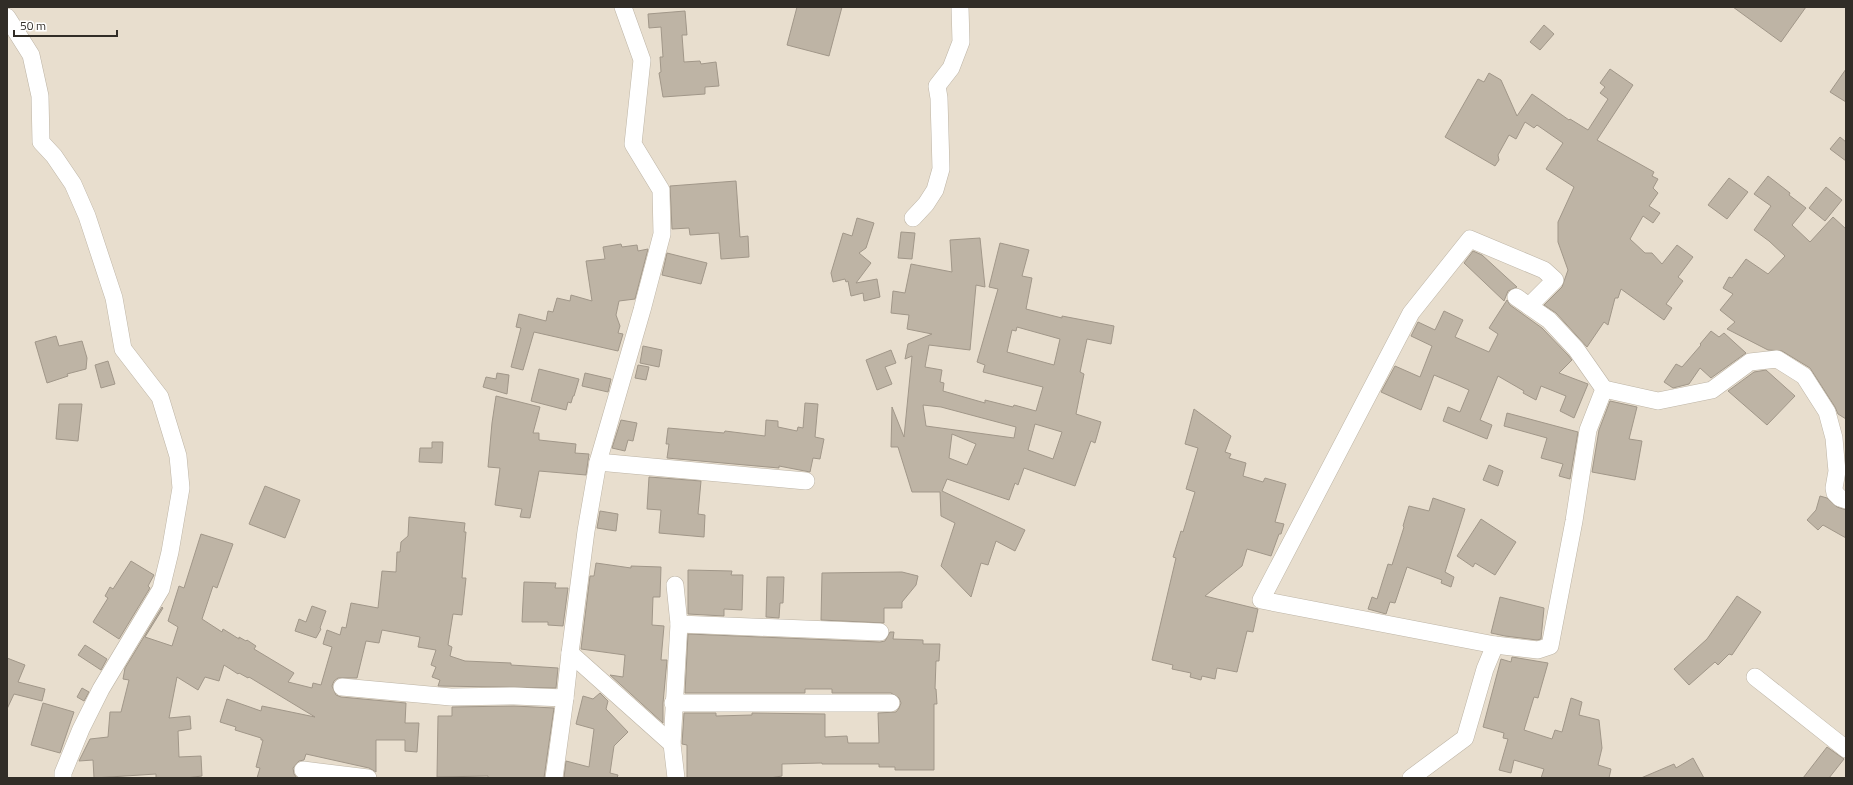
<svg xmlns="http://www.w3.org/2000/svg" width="1853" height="785" viewBox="0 0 1853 785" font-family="'Titillium Web',sans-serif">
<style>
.building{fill:#beb4a5;stroke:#a19789;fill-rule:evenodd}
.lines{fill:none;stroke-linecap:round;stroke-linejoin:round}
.minor-casing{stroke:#bdb4a5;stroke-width:18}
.minor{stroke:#fff;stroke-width:17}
</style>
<rect width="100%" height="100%" fill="#e8dece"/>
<g class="building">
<polygon points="797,7 842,7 829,56 787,45"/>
<polygon points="1733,7 1806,7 1781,42"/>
<polygon points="685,11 687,35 682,35 684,62 700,61 701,64 716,62 719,86 705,87 705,94 663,97 659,73 661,72 660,57 663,57 661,27 649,28 648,14"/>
<polygon points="1544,25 1554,34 1540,50 1530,42"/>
<polygon points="1610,69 1633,85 1597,140 1654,172 1652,176 1658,179 1653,188 1658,193 1649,206 1660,213 1653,223 1643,216 1630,239 1645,253 1652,253 1662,264 1677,245 1693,257 1678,277 1683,281 1666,304 1672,308 1664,320 1621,289 1618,298 1615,298 1608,325 1604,322 1587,347 1556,313 1544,305 1562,287 1568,270 1558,242 1558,222 1574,187 1546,169 1563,143 1537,125 1534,128 1525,122 1516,139 1509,135 1498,155 1499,160 1495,166 1445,137 1478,79 1484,82 1489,73 1501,80 1517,116 1532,94 1569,120 1570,119 1588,130 1608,99 1600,93 1605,87 1600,83"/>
<polygon points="1846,69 1846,102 1830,92"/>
<polygon points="1840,137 1846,142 1846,161 1830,149"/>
<polygon points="1768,176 1790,193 1789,195 1806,208 1792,225 1810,242 1833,217 1846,229 1846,419 1838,414 1835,407 1810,368 1782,351 1768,350 1727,329 1735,322 1720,310 1733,294 1723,288 1729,277 1732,278 1746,259 1768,274 1785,256 1769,241 1754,230 1771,206 1754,194"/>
<polygon points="1729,178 1748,192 1727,219 1708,205"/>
<polygon points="736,181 740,237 748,236 749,257 721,259 719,233 690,235 689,228 672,229 670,186"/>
<polygon points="1826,187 1842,200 1825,221 1809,208"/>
<polygon points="857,218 874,223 866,248 859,253 871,263 856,283 877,279 880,297 864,301 863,293 851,296 848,281 846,282 845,279 833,282 831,273 843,233 852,236"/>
<polygon points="901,232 915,233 912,259 898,258"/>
<path d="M980,238L985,287L976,285L970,350L929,345L925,367L942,370L940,382L944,383L943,391L985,403V400L1013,407L1014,405L1036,411L1043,387L983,372L985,365L977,362L998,289L989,287L1000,243L1029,250L1022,276L1032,278L1026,309L1062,318V316L1114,326L1111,344L1087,339L1080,372L1084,374L1076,414L1101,422L1095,443L1091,441L1075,486L1024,468L1018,485L1015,483L1009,500L947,479L942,491L1025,530L1015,551L996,541L988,565L981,563L971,597L941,566L955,523L941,516L940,492H912L898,447H891L892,407L904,437L912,356L905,359L908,344L932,334L907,329L909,315L891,313L893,291L905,293L911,264L952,272L950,240ZM1017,327L1060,339L1054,365L1007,352L1012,330L1016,331ZM923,405L941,407L1016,427L1014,438L926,426ZM1035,424L1062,432L1053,459L1028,450ZM952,434L976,444L967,465L949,458Z"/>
<polygon points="621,244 622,247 637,245 638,251 648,249 635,299 619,301 616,315 620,326 618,333 623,334 618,351 534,332 523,370 511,367 521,328 516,327 519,314 546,321 548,311 553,312 557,298 570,301 571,295 592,301 586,261 605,259 603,247"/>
<polygon points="1473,251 1482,255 1517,287 1508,291 1504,301 1464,263"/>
<polygon points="667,253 707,263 701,284 662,275"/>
<polygon points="1507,300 1510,305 1542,328 1568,355 1572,360 1559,373 1588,384 1574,418 1560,411 1566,396 1541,386 1536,400 1523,393 1524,391 1498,376 1480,420 1492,425 1487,439 1443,421 1448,407 1460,412 1469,390 1458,385 1434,375 1421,410 1381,392 1395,366 1420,377 1432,346 1411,336 1418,322 1435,330 1444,311 1463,320 1455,337 1489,352 1498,334 1489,328"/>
<polygon points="1711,331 1719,337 1724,333 1746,353 1711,378 1700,368 1689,384 1673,388 1664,382 1676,364 1682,367 1701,345 1700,344"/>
<polygon points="56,336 59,346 82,341 87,358 86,369 67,374 68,376 47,383 35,342"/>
<polygon points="643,346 662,350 659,367 640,363"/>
<polygon points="891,350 896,363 885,367 892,384 877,390 866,360"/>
<polygon points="108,361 115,384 101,388 95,365"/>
<polygon points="638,365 649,367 646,380 635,378"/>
<polygon points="539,369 579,379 574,396 573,396 571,403 568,402 566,410 531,401"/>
<polygon points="1766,370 1795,396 1767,425 1728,391 1754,372"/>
<polygon points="497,373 509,375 507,394 483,387 486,377 496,379"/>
<polygon points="585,373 611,379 608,392 582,386"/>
<polygon points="496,396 540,407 533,433 539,433 539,440 576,444 575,453 589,454 586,475 539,471 530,518 520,517 522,509 495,505 500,468 488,467 492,423"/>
<polygon points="1610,401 1637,407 1629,439 1642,441 1635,480 1592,472 1599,430"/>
<polygon points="805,403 818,404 815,437 824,439 820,459 813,458 810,472 779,466 779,468 667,458 669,444 666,444 668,428 724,433 725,431 765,436 766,420 778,421 778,427 797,431 798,427 803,428"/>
<polygon points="59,404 82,404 78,441 56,439"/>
<polygon points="1194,409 1231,436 1225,452 1231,454 1229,458 1246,463 1243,476 1263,482 1265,478 1286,484 1275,522 1284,524 1281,534 1279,534 1271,556 1247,549 1242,566 1205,596 1258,609 1253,632 1247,631 1237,672 1217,668 1215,679 1202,676 1201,680 1190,677 1191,673 1172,669 1173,665 1152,660 1176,558 1173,557 1181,531 1183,532 1195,492 1186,489 1198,448 1185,444"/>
<polygon points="1507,413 1578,432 1570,479 1559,476 1563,464 1541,458 1547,438 1504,426"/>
<polygon points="621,420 637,423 633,441 628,440 625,451 612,448"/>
<polygon points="432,442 443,442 442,463 419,462 420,448 432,448"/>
<polygon points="1489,465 1503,471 1498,486 1483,480"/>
<polygon points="649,477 701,481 698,514 705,515 704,537 659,533 661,510 647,509"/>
<polygon points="265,486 300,500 285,538 249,524"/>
<polygon points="1820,496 1827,498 1837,507 1846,510 1846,538 1823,525 1818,530 1807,520 1816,510"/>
<polygon points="1433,498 1465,509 1445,572 1454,577 1451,587 1441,583 1442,580 1407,567 1395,603 1390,602 1386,614 1368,609 1372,597 1377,599 1388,564 1392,565 1404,527 1403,526 1409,506 1429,511"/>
<polygon points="600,511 618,514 616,531 597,528"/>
<polygon points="409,517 465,523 464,532 466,532 462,578 466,578 462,615 453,614 448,645 452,647 450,656 465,661 511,663 511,665 558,668 556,688 438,686 440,680 432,677 436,667 431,665 436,650 418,647 420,637 382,630 379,643 366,641 357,678 338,678 334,681 332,686 336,695 341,697 406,703 405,723 419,723 417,752 405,751 405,740 376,740 376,772 369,768 306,754 304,760 299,761 293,768 294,774 297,778 257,778 260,768 256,767 263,740 261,740 261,738 235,730 236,727 220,722 227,699 261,711 262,706 315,717 249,677 248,678 239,673 238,674 224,665 219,681 205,677 198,690 177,677 169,718 190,716 191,729 178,731 179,757 201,756 202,776 186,778 156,778 156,774 94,778 93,760 79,761 90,739 108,737 110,712 121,712 129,680 123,679 125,668 162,607 163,608 145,637 172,646 178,627 168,621 179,586 184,588 201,534 233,544 217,588 213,586 202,619 222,632 223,629 239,639 239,637 246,641 247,640 256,646 254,649 294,673 288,682 312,688 313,683 321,685 332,647 323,644 327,630 340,635 342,627 346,628 351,603 378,608 382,571 396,572 397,552 400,552 401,542 408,536"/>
<polygon points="1481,519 1516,542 1495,575 1475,563 1473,567 1457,556"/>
<polygon points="131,561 154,575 148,586 150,588 119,639 93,622 108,598 105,596 110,587 113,589"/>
<polygon points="596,563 631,568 631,566 661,567 660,597 653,597 652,625 664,626 661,660 667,660 663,703 663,723 610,675 623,677 625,655 581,649 590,576 594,576"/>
<polygon points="688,570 732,571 731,575 743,575 742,610 724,609 724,616 688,614"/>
<polygon points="902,572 918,576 916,585 902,602 902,608 884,608 884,623 821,620 822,573"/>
<polygon points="767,577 784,577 783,603 780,603 779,618 766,617"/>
<polygon points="524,582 556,583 555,588 568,588 563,626 548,625 548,622 522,622"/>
<polygon points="1737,596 1761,612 1732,655 1729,654 1718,665 1715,662 1689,685 1674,669 1707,639"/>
<polygon points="1500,597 1544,608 1541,639 1537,640 1505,636 1491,633"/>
<polygon points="312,606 326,611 320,628 321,629 316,638 295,631 299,619 306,622"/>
<polygon points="890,632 894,632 893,639 923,640 923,644 940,644 939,661 936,661 935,689 936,689 937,704 934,704 934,770 895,770 895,767 879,767 879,764 822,764 822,763 782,764 782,776 770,778 687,778 687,745 682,744 684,713 716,713 716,716 752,715 752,713 825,714 825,737 847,736 848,743 879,743 878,713 896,712 899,708 901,703 899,698 891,693 832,693 832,689 805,689 805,693 685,693 688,634 880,642 885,641"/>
<polygon points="85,645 107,659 101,670 78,655"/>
<polygon points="1512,657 1548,663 1538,698 1534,697 1524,730 1552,739 1555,730 1562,732 1571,698 1582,702 1579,715 1599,720 1602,748 1598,765 1611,769 1609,778 1541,778 1544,769 1514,760 1511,773 1499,770 1508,739 1503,738 1504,733 1483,727 1501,659 1511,662"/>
<polygon points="7,658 25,665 18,682 45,689 42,701 14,694 7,709"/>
<polygon points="82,688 89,692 84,701 77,697"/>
<polygon points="600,693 608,701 606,709 628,732 614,746 610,773 618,775 617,778 564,778 566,761 589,767 594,729 576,724 583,696 593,699"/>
<polygon points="43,703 74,712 60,753 31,745"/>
<polygon points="514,706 554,708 544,778 488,778 488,776 437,777 438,716 452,716 452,707"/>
<polygon points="1827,747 1844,759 1829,778 1803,778"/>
<polygon points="1693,758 1704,778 1641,778 1674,764 1676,768"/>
</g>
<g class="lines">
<g class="minor-casing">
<g id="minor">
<polyline points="623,7 642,60 633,144 661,190 662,234 642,310 598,462 586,531 570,653 672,744 676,778"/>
<polyline points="7,17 31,55 40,96 41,142 54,156 73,184 87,216 114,298 123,349 160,397 178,456 181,488 170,552 161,589 101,689 81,729 63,773 63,778"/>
<polyline points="913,218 926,204 935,190 941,169 939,98 937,86 951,68 961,42 960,7"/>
<polyline points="1604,389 1658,401 1712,390 1750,362 1777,359 1804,376 1827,412 1834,438 1836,461 1837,471 1834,488 1835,493 1840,498 1846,500"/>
<polyline points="598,462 806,481"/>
<polyline points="679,624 880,632"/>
<polyline points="1495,645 1261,600 1411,313 1470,239 1544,270 1555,280 1529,306"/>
<polyline points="1755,677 1846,749"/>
<polyline points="342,687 451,697 514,696 565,698 570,653"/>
<polyline points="673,703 891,703"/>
<polyline points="672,744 679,624 675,585"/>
<polyline points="303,770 368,778"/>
<polyline points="554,778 565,698"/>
<polyline points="1411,778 1465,738 1485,669 1495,645 1538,650 1550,646 1574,521 1588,430 1604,389 1576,349 1549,320 1516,297"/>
</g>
</g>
<use href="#minor" class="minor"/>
</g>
<rect width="1853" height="785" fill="none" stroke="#312d27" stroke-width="16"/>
<path d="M14 30v6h103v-6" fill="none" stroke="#312d27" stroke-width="2"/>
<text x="20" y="30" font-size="12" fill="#312d27" stroke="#ffffff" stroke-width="3" paint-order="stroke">50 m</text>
</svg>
